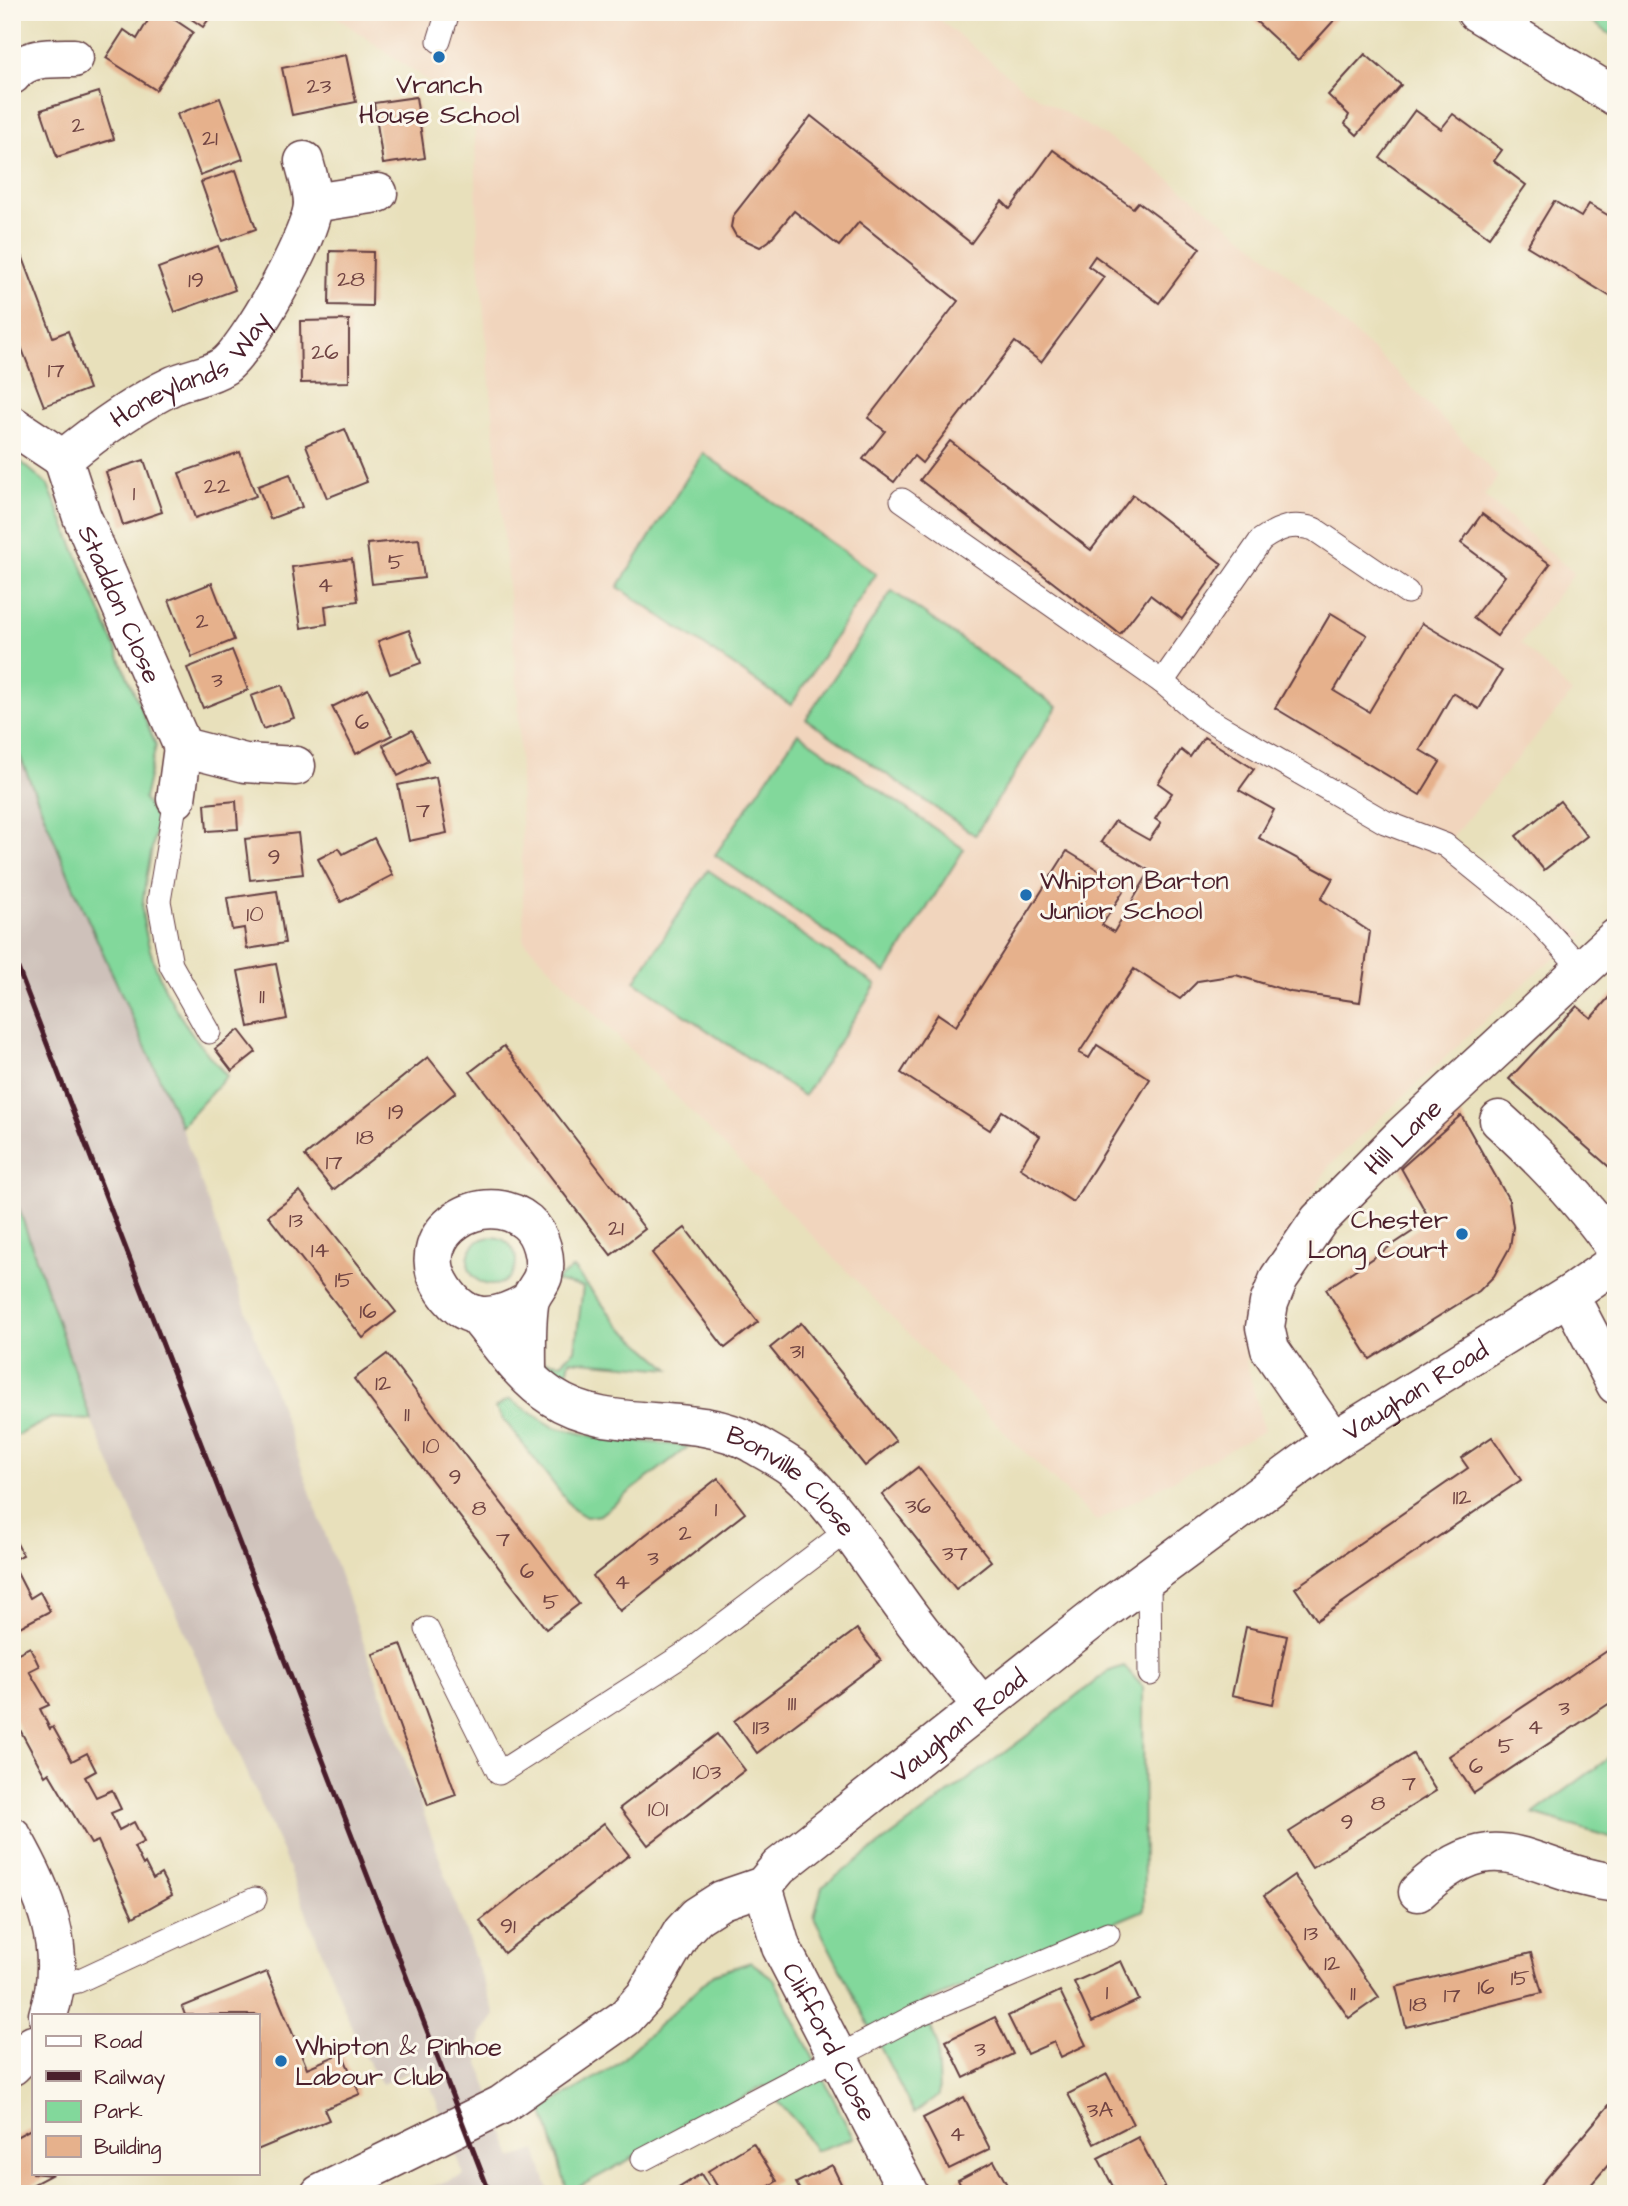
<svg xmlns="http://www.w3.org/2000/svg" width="1628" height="2206" viewBox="0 0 1628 2206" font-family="'Architects Daughter',sans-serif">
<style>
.built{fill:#f1d5bd}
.industrial{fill:#cec1ba}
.green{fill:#82d89b;stroke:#667c63;stroke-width:2}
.building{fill:#e6b18c}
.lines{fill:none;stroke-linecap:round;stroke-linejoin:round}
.lane-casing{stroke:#623c41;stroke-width:25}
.street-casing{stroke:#623c41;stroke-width:41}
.secondary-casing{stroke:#623c41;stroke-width:41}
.lane{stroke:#fff;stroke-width:23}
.street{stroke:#fff;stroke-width:38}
.secondary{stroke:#fff;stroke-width:38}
.rail{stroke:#4a1f2b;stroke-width:5}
.poi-dot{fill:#1f6fb2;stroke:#fbf7ec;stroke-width:2.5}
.labels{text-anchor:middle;stroke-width:6;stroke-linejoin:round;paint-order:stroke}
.number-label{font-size:23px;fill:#714443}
.poi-label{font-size:26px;fill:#4a1f2b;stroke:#fbf7ec;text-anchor:start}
.street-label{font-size:26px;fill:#4a1f2b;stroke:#fbf7ec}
</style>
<rect width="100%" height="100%" fill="#fbf7ec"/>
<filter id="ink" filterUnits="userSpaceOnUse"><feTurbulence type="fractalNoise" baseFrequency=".0143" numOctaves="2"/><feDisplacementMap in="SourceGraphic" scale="14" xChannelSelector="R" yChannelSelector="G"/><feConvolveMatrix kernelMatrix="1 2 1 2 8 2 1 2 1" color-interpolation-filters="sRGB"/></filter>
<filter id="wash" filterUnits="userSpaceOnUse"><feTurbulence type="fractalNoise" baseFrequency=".00686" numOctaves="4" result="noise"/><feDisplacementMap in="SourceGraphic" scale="28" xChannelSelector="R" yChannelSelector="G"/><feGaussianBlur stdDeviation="1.57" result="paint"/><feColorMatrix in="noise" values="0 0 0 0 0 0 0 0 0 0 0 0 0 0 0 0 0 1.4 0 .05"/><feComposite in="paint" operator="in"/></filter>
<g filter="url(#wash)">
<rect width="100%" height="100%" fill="#e8e0bb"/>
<polygon class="built" points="329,12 930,12 1025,89 1142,158 1263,252 1397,372 1498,477 1484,496 1574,573 1521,643 1572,693 1450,840 1510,879 1585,935 1540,969 1329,1166 1248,1303 1243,1348 1264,1431 1097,1521 1013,1441 524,941 518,696 478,247 474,108 457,102"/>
<polygon class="industrial" points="12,737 76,893 181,1126 495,2015 481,2035 479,2063 513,2158 536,2150 550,2194 411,2194 464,2175 423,2066 382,2084 362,2053 281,1849 91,1420 12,1188"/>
<g class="green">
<polygon points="1577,12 1616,12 1616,38"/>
<polygon points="703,453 876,574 791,705 618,587"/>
<path d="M12,454L48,485L156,745L144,799L157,821C154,845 140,896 143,917C151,979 185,1031 227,1076L181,1126L76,893L12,737Z"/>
<polygon points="892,591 1057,707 975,835 806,719"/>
<polygon points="798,733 964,849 886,973 715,855"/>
<polygon points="708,870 876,985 804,1096 635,981"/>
<polygon points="12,1188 91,1420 51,1418 12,1438"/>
<circle cx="492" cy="1261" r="24"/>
<polygon points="573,1268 619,1325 670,1369 570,1360 565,1384 544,1367 541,1361 561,1363 575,1350 583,1287 555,1281"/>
<polygon points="509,1399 554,1427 597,1437 689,1446 600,1515 586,1517 573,1509 495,1408"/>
<polygon points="1124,1666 1143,1687 1144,1910 922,2003 937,2044 939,2096 914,2113 814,1918 822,1887 1024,1738 1107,1672"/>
<polygon points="1616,1753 1616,1839 1533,1814"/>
<polygon points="751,1962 774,1979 853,2138 815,2151 800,2126 764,2086 568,2193 543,2109 615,2066 714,1974"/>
</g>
<g id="blocks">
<g class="building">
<polygon points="153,12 163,12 193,32 156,90 106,58 124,30 137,39"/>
<polygon points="181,12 214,12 203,27"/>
<polygon points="1246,12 1334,12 1338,16 1298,60"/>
<polygon points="1365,54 1401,85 1357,135 1345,124 1349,115 1328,95"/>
<polygon points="346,55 356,102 292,115 282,68"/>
<polygon points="99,92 114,139 57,157 41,110"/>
<polygon points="416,97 425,158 383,164 374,103"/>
<polygon points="220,98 243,159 200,175 177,114"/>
<polygon points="1415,110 1441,129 1453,114 1502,150 1494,161 1526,185 1489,237 1380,158"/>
<polygon points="811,116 971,243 1002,201 1010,209 1053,150 1133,208 1138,202 1200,248 1159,303 1095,256 1088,266 1104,277 1041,362 1015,342 922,463 914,456 894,482 863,459 885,431 868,418 958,301 859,222 839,246 794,211 769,241 760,247 736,236 731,227 733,216"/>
<polygon points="236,170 256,229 222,241 201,182"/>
<polygon points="1554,201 1581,217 1589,204 1616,220 1616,300 1527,246"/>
<polygon points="17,242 53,337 68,331 89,389 44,406 12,323 12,243"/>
<polygon points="218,246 235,290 175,312 158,268"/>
<polygon points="330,251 373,252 372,306 329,305"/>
<polygon points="349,320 349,382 301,383 300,321"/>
<polygon points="345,429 367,482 327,498 306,445"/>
<polygon points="950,441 1091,550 1133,495 1222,564 1182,619 1150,595 1120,634 920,480"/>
<polygon points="240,452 256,496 195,518 179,473"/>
<polygon points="144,460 162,512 123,525 106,472"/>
<polygon points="290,474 302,507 270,519 258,486"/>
<polygon points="1482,514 1550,564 1497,636 1473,618 1505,576 1461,543"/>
<polygon points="419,539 424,578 372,584 367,544"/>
<polygon points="352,559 358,601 325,606 327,624 301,628 292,567"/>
<polygon points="212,583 234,640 192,657 169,600"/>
<polygon points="1331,613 1367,635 1334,691 1369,712 1422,623 1502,671 1479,709 1453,693 1420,750 1440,762 1420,795 1275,708"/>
<polygon points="409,630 421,663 390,674 378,641"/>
<polygon points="232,650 248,690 203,708 187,668"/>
<polygon points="282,685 294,718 263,729 251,696"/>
<polygon points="368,689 392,735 356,754 332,707"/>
<polygon points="412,730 428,761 398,776 383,745"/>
<polygon points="1204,737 1254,769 1239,790 1274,810 1259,838 1333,878 1321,899 1370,932 1360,1002 1291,992 1236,975 1198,981 1180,999 1134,969 1079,1053 1089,1058 1097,1045 1150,1079 1073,1202 1020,1168 1040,1136 1002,1111 990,1130 901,1073 938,1014 956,1026 1067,851 1126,887 1102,925 1114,932 1150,871 1101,842 1115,821 1149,840 1161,823 1155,819 1172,793 1158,783 1181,750 1190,757"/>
<polygon points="436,777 447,833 409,841 398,785"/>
<polygon points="236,801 238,829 207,831 205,804"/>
<polygon points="1560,801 1587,836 1544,870 1516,836"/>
<polygon points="298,833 303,874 250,880 245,839"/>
<polygon points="374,838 393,875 341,902 318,859 339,848 343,854"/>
<polygon points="277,891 285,943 247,949 244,928 232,930 227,898"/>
<polygon points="276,964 287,1019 249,1027 238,971"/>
<polygon points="1616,989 1616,1173 1509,1079 1577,1006 1591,1018"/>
<polygon points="239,1030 256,1052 232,1071 215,1049"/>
<polygon points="504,1046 645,1229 611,1255 470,1072"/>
<polygon points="428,1057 456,1092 333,1190 305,1156"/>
<polygon points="1461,1115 1509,1200 1513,1227 1510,1247 1494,1276 1479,1291 1370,1359 1326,1289 1430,1220 1401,1168"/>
<polygon points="300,1191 396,1312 363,1338 268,1216"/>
<polygon points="685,1228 758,1322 725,1348 652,1253"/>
<polygon points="801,1323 896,1441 865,1466 770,1348"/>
<polygon points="387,1354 579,1604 546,1629 354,1379"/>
<polygon points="1492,1437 1521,1480 1317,1620 1295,1588 1468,1468 1461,1458"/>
<polygon points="918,1467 991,1561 956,1589 882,1495"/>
<polygon points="718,1478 745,1513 620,1611 593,1576"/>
<polygon points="12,1534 23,1555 12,1560"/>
<polygon points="12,1563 30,1598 40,1592 50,1611 12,1631"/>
<polygon points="1246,1627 1287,1636 1273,1704 1232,1695"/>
<polygon points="857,1629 881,1660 757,1753 734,1721"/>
<polygon points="401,1644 456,1795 428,1805 373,1654"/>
<polygon points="1616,1645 1616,1699 1474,1793 1449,1756"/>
<polygon points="30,1647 39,1666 29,1671 49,1705 40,1709 50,1729 53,1727 72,1761 87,1753 96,1771 85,1777 96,1797 112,1790 121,1809 111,1813 119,1830 134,1822 144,1842 134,1847 143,1865 145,1863 153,1879 161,1874 172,1895 133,1917 98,1841 91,1844 49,1773 45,1776 12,1715 12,1656"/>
<polygon points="717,1734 745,1770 648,1845 620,1808"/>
<polygon points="1413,1754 1436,1791 1312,1868 1289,1832"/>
<polygon points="604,1823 629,1855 504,1953 480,1921"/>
<polygon points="1294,1875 1379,1997 1349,2018 1264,1896"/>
<polygon points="1531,1953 1542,1993 1406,2027 1396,1987"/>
<polygon points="1121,1961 1139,2000 1092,2022 1074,1982"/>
<polygon points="267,1972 307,2068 342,2053 360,2094 324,2109 329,2120 257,2150 257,2015 185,2015 182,2007"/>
<polygon points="1060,1991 1086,2045 1061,2057 1054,2042 1027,2054 1008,2016"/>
<polygon points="995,2017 1013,2054 964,2078 946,2041"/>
<polygon points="1107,2074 1133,2124 1094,2144 1068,2094"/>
<polygon points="964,2097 990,2149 949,2169 923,2118"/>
<polygon points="1616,2097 1616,2156 1583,2194 1533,2194"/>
<polygon points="33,2128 33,2173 51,2175 15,2194 12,2188 12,2139"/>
<polygon points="1138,2137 1165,2187 1153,2194 1117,2194 1098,2158"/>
<polygon points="753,2143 777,2181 757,2194 722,2194 708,2171"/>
<polygon points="994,2161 1012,2194 965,2194 958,2180"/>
<polygon points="832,2165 846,2194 802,2194 796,2183"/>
<polygon points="701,2174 713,2194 669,2194"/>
</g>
</g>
</g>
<g filter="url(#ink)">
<use href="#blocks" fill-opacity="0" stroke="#623c41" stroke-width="2"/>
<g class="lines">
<g class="lane-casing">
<g id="lane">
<polyline points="439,41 448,12"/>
<polyline points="902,500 1162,682 1202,716 1385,822 1445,845 1534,917 1582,969"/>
<path d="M1162,682L1261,540C1280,527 1292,523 1314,529L1407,592"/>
<polyline points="176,799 159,901 171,965 209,1032"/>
<polyline points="1149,1578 1150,1674"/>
<polyline points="427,1629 499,1773 683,1655 847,1531"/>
<polyline points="55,1986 78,1981 255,1899"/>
<polyline points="643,2159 915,2016 1108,1934"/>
</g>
</g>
<g class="street-casing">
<g id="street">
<path d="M12,75C26,56 52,58 74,58"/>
<polyline points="313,203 378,193"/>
<path id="s1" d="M12,425L63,459C97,431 134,404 174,385C190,378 209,376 224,366C248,349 313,233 313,203C313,190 307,174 304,161"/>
<path id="s2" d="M63,459L82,517L183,747L245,763L296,766"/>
<polyline points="176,799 183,747"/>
<path d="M1499,1120C1543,1160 1582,1200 1616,1249"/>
<polyline points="1569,1295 1616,1385"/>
<path id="s3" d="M476,1315C499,1342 522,1378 552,1397C611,1436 691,1409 752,1443C765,1451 781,1459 793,1468C838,1506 876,1572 912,1619C934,1649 959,1677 982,1706"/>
<path d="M527,1374C527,1351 526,1327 529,1305C530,1294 540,1286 543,1276C547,1259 541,1234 527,1222C483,1186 412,1233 440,1283C463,1324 492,1323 529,1301"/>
<path id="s4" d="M1333,1441L1270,1349L1265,1327L1269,1303L1279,1278L1319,1220L1403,1135L1616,938"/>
<path d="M12,1836C44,1892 70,1950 48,2015"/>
<path id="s5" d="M763,1886L781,1947L909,2194"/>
<path d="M1418,1892C1499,1816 1527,1872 1616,1883"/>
<polyline points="12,2066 33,2045"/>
<path id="s6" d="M320,2194L501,2105L625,2018L645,1996L682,1932L697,1916L722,1900L763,1886L779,1867L1107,1608L1333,1441L1569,1295L1616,1262"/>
</g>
</g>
<g class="secondary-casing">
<polyline id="secondary" points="1476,12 1616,97"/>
</g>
<use href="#lane" class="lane"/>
<use href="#street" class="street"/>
<use href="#secondary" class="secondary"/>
<polyline class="rail" points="12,953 490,2194"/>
</g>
</g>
<g class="poi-dot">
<circle cx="439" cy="57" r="7"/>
<circle cx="1026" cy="895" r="7"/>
<circle cx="1462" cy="1234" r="7"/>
<circle cx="281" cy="2061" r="7"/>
</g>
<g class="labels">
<g class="number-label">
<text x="319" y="93">23</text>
<text x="78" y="132">2</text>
<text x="210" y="145">21</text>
<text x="351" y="286">28</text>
<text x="196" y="287">19</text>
<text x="325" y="359">26</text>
<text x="56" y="377">17</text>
<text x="217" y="493">22</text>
<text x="134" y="500">1</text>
<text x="396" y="569">5</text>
<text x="325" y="592">4</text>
<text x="202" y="628">2</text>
<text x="217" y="687">3</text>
<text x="362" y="729">6</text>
<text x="423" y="817">7</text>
<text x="274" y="864">9</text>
<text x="255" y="921">10</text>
<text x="262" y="1003">11</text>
<text x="396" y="1119">19</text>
<text x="365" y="1144">18</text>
<text x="334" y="1169">17</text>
<text x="296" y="1227">13</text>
<text x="616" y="1235">21</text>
<text x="320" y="1257">14</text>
<text x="344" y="1287">15</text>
<text x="368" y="1318">16</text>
<text x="797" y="1358">31</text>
<text x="383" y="1390">12</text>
<text x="407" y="1421">11</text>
<text x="431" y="1453">10</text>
<text x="455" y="1484">9</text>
<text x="1462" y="1504">112</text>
<text x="918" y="1513">36</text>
<text x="479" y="1515">8</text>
<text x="716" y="1516">1</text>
<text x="685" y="1540">2</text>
<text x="503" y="1546">7</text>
<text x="955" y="1560">37</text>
<text x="653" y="1565">3</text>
<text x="527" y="1578">6</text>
<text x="622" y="1589">4</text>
<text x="551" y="1609">5</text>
<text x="792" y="1710">111</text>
<text x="1564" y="1715">3</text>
<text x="761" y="1734">113</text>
<text x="1535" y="1734">4</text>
<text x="1506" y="1753">5</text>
<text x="1476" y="1773">6</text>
<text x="707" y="1779">103</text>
<text x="1409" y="1790">7</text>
<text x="1378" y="1810">8</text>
<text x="658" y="1816">101</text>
<text x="1347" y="1829">9</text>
<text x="508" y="1933">91</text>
<text x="1311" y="1940">13</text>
<text x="1332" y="1970">12</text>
<text x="1520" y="1985">15</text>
<text x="1486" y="1994">16</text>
<text x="1107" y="1999">1</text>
<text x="1353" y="2000">11</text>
<text x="1452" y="2002">17</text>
<text x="1418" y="2011">18</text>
<text x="980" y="2056">3</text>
<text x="1100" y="2117">3A</text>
<text x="957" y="2141">4</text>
</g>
<g class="poi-label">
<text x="439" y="93" text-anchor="middle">Vranch<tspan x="439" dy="30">House School</tspan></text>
<text x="1040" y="889">Whipton Barton<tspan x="1040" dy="30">Junior School</tspan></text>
<text x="1448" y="1228" text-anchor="end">Chester<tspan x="1448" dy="30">Long Court</tspan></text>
<text x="295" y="2055">Whipton &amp; Pinhoe<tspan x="295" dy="30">Labour Club</tspan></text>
</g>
<g class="street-label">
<text dy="9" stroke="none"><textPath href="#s1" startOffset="219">Honeylands Way</textPath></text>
<text dy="9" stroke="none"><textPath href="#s2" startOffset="156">Staddon Close</textPath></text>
<text dy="9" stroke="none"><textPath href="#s4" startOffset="374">Hill Lane</textPath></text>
<text dy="9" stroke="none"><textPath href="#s6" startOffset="1372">Vaughan Road</textPath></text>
<text dy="9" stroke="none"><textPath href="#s3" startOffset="374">Bonville Close</textPath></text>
<text dy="9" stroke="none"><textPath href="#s6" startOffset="805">Vaughan Road</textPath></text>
<text dy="9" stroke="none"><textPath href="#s5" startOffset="170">Clifford Close</textPath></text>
</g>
</g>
<rect width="1628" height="2206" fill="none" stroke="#fbf7ec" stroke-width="42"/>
<rect x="32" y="2014" width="228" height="161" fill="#fbf7ec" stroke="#b4a19f" stroke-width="2"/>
<rect x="46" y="2036" width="35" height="10" fill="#ffffff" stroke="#b4a19f" stroke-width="2"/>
<text x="94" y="2048" font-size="21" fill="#4a1f2b">Road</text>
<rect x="46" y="2071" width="35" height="10" fill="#4a1f2b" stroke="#b4a19f" stroke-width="2"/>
<text x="94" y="2084" font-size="21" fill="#4a1f2b">Railway</text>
<rect x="46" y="2101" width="35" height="21" fill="#82d89b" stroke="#b4a19f" stroke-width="2"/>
<text x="94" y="2118" font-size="21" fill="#4a1f2b">Park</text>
<rect x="46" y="2136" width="35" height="21" fill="#e6b18c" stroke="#b4a19f" stroke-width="2"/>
<text x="94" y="2154" font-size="21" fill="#4a1f2b">Building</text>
</svg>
